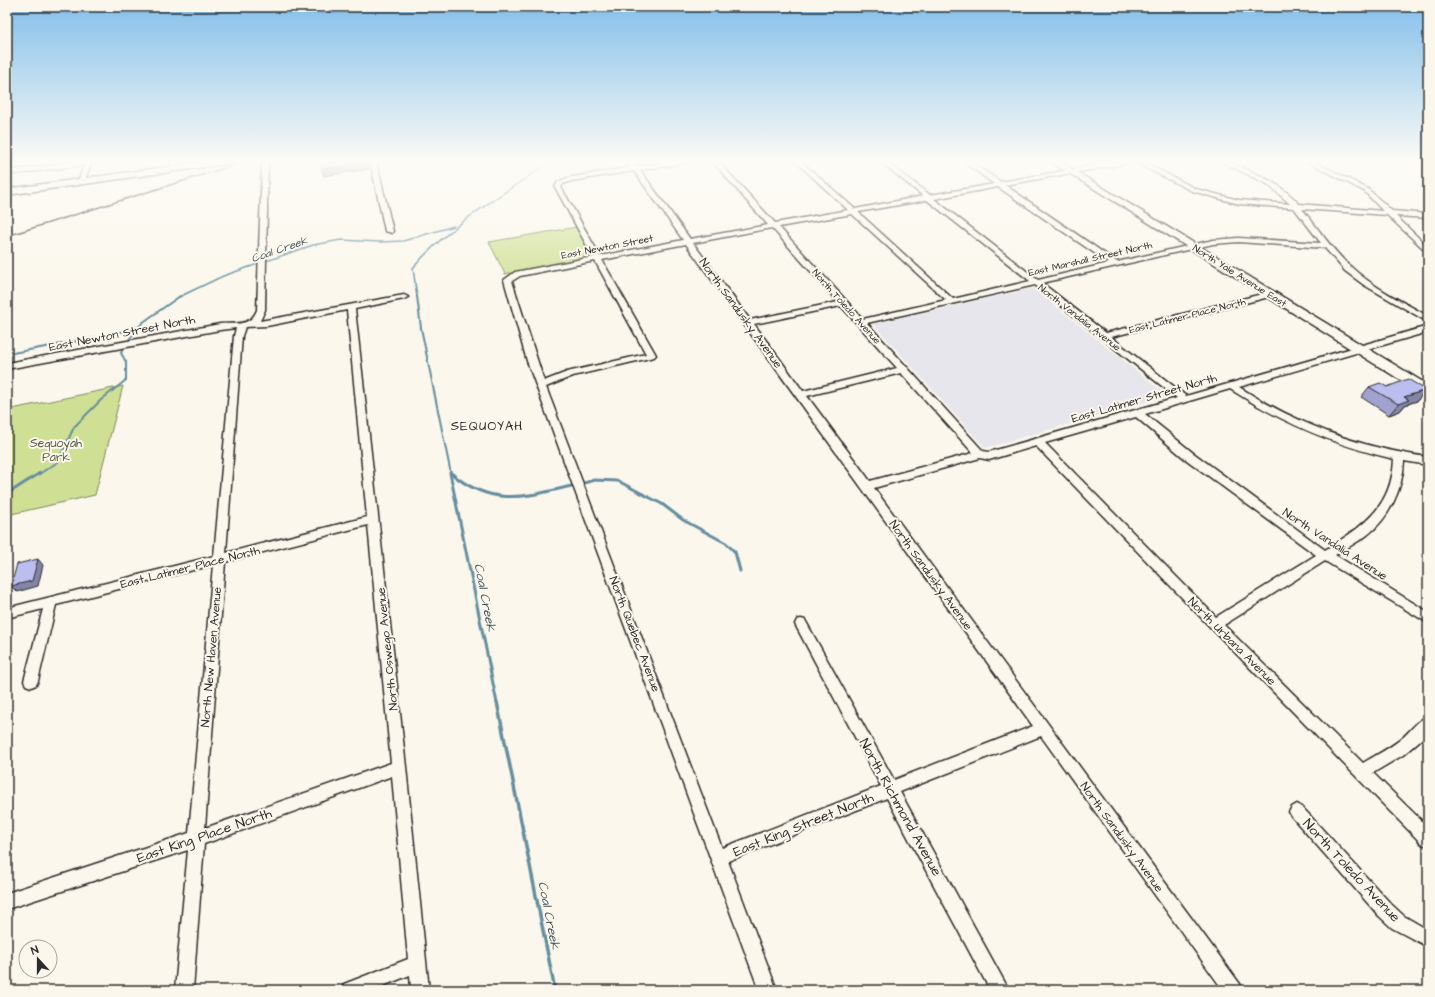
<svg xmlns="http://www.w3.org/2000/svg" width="1435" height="997" viewBox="0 0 1435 997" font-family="'Architects Daughter',sans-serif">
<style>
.built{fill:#e8e6ed}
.green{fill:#cfe094;stroke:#7d8660}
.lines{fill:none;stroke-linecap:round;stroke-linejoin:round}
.stream-far3{stroke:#658e9f;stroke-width:1.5}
.stream-far2{stroke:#658e9f;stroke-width:2}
.stream-far1{stroke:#658e9f;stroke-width:3}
.stream{stroke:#658e9f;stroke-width:3.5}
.minor-casing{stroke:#2b2b2b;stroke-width:3}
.secondary-casing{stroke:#2b2b2b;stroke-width:3}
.minor{fill:#fbf7ec;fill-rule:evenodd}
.secondary{fill:#fbf7ec;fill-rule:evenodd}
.rail{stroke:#2b2b2b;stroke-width:1.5}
.wall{fill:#a1a3ce;stroke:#2b2b2b}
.shaded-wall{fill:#8385a7;stroke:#2b2b2b}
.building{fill:#bbbeef;stroke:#2b2b2b}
.labels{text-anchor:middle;stroke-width:4;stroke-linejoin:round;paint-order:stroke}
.far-street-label{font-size:10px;fill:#2b2b2b;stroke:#fbf7ec}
.far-water-label{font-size:11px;font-style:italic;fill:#43545b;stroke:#fbf7ec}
.street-label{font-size:12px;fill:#2b2b2b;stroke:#fbf7ec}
.park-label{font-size:12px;fill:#545845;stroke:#fbf7ec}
.neighbourhood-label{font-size:13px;letter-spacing:1px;fill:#2b2b2b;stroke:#fbf7ec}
.water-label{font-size:13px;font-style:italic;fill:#43545b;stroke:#fbf7ec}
.near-street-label{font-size:14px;fill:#2b2b2b;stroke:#fbf7ec}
</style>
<rect width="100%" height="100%" fill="#fbf7ec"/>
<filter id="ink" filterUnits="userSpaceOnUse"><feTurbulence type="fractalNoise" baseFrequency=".025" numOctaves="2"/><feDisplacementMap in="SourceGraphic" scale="8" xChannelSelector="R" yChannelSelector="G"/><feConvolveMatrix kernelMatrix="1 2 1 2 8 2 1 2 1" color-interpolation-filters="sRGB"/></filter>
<g filter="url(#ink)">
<polygon class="built" points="1033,288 1168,396 985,448 873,324"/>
<g class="green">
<polygon points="577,227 593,258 505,274 489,242"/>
<polygon points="123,386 95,495 7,515 7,410"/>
</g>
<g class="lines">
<g class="stream-far3">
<polyline points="179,297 223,276 313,245 341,240 380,242 403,241 454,226"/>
<path d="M417,297L413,268C452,222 504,195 552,160"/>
</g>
<g class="stream-far2">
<polyline points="417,296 421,328 451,474"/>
<polyline points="127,342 142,323 180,296"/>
<polyline points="7,354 111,335 137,327"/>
<polyline points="450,472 452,474"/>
<polyline points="39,474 58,462 74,427 101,400 126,380 126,362 121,353 124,347"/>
</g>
<g class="stream-far1">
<polyline points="450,473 497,703"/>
<path d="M451,473C493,509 528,496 576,485"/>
<polyline points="581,484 594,480 618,481 662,504 683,520 726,543 735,552 740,571"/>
<polyline points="7,494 40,473"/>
</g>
<polyline class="stream" points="497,702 555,990"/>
<g class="minor-casing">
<g id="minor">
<polygon points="86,160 111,160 91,164 84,182 81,184 78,182 84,165 7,175 7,171"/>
<polygon points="173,160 179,160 176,168 171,167"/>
<polygon points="206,160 214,160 193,168 188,167"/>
<path d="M262,160H268L265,310L260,321L404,295L408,297L404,299L355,309L406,767L429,990H411L410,975L373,990H341L344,984L408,959L392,776L204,844L193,990H175L188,850L7,909V893L189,833L213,565L56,605L38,681L36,685L31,687L26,685L24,681L43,609L7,618V608L214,556L234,336L236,328L220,330L7,369V363L220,324C236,323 250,327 257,310ZM347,310L367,517L226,553L242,336L245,327L267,326ZM368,525L391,763L205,828L225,562Z"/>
<polygon points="370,160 376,160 393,231 392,233 385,231"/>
<path d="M626,160H632L637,166L682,160H694L691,162L640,170L690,239L768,225L711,160H717L775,223L848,210L794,160H800L855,209L923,196L878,160H884L930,195L994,184L961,160H968L1001,182L1125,160H1140L1196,189L1239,200L1290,204L1269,185L1218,160H1225C1252,172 1279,181 1299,204L1383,211L1364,191L1304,160H1311L1368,189L1392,211L1428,214V218L1396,216L1428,247V253L1387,215L1302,209C1318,228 1331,249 1350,266C1372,287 1401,301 1428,316V322L1364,285L1345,271L1325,248L1238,242L1213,244L1042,283L1106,333L1270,292H1273V296L1111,337L1186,396L1428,326V332L1239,387C1297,424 1359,448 1428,457V465L1404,461C1403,489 1389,519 1366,536C1356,543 1345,549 1335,555L1428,612V623L1325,561L1224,625L1363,763C1376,755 1390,748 1401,739C1410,732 1418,719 1428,716V732L1426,735L1403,755L1373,773L1428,827V846L1422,844L1211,628L1036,446L989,460L980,458L874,488L1240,984L1243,990H1223L1041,736L900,792L1009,990H990L887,798L728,861L777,990H759L527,361L504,280L515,272L593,257L555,187L558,182L567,178L631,167ZM1134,162L1192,191L1239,204L1294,208L1321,243L1238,238L1213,240L1117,262L1005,185ZM634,171L683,240L600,256L561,187L563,184L571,181ZM998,187L1109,263L1038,280L934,199ZM927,200L1030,281L953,299L858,212ZM852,214L946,300L863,319L779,227ZM772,228L838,302L750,320L693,243ZM686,244L1033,726L894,780L805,620L801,619L797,620L795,624L797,628L881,786L722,848L546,387L573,376L654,357L656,355L602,260ZM595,261L646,354L567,372L544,381L512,281L520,276ZM1035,285L1177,398L989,452L983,451L867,323ZM841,306L897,368L803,391L754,324ZM901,373L973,453L870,481L807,396ZM1230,389C1281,422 1334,445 1394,459C1392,508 1363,526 1325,550L1192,452L1145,414ZM1136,417L1184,458L1316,555L1216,617L1045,443Z"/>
<polygon points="1420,160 1428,160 1428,163 1421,161"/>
<polygon points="1297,804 1302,807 1391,904 1404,916 1428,930 1428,947 1392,928 1379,916 1292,817 1289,812 1292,807"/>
</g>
</g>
<g class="secondary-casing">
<g id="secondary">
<polygon points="217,160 236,160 232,163 7,195 7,189"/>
<polygon points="1048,160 1057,160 1428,385 1428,395 1423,394"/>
</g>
</g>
<use href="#minor" class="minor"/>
<use href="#secondary" class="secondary"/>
<polyline class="rail" points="7,236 250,160"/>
</g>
<polygon class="wall" points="1369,387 1387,387 1426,390 1417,401 1405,405 1400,411 1389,415 1361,397"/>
<g class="shaded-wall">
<polygon points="368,160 369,169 324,176 322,169"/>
<polygon points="1426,390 1417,401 1405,405 1400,411 1389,415 1404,397"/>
<polygon points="38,559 43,565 38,586 17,592 11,586"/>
</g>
<g class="building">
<polygon points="321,160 367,160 367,162 322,169"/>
<polygon points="1408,379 1426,390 1404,397 1409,400 1398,404 1369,387 1380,383 1387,387"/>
<polygon points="38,559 32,581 11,586 17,564"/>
</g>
</g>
<linearGradient id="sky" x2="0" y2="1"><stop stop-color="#83bfea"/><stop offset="0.54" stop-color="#fdfbf6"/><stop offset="1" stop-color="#fdfbf6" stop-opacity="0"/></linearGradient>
<rect width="1435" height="299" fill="url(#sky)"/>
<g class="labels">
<g class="far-street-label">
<text transform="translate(607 246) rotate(-11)" y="4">East Newton Street</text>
<text transform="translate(1090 258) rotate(-13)" y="4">East Marshall Street North</text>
<text transform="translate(1240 275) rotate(32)" y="4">North Yale Avenue East</text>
<text transform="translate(847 306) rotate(48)" y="4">North Toledo Avenue</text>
<text transform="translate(1187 315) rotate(-14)" y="4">East Latimer Place North</text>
<text transform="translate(1080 317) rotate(38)" y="4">North Vandalia Avenue</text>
</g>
<g class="far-water-label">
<text transform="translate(279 249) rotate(-19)" y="4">Coal Creek</text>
</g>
<g class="street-label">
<text transform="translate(741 313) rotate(54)" y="4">North Sandusky Avenue</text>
<text transform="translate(122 333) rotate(-11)" y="4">East Newton Street North</text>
<text transform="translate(1144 398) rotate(-16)" y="4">East Latimer Street North</text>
<text transform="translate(1335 544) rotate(33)" y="4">North Vandalia Avenue</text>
<text transform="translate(190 567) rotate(-14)" y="4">East Latimer Place North</text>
<text transform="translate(931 575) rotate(54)" y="4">North Sandusky Avenue</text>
<text transform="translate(635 634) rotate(69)" y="4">North Quebec Avenue</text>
<text transform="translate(1232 641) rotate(45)" y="4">North Urbana Avenue</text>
<text transform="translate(387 649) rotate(-96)" y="4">North Oswego Avenue</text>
<text transform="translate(211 657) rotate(-85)" y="4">North New Haven Avenue</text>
<text transform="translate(1122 837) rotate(54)" y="4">North Sandusky Avenue</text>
</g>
<g class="park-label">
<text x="56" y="447">Sequoyah<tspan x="56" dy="14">Park</tspan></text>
</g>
<g class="neighbourhood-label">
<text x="487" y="430">SEQUOYAH</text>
</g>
<g class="water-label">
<text transform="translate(486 597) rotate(79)" y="5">Coal Creek</text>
<text transform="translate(550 915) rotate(79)" y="5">Coal Creek</text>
</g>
<g class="near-street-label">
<text transform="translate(901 807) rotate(61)" y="5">North Richmond Avenue</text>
<text transform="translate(803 824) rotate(-22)" y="5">East King Street North</text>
<text transform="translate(204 835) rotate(-19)" y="5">East King Place North</text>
<text transform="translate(1352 870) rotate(47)" y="5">North Toledo Avenue</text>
</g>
</g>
<rect width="1435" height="997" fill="none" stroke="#fbf7ec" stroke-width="24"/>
<rect x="12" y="12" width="1411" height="973" fill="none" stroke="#2b2b2b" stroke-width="1.5" filter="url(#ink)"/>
<g transform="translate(38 959) rotate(339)"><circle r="19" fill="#fbf7ec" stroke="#a8a59f"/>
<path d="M0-3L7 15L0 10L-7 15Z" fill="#2b2b2b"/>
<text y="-6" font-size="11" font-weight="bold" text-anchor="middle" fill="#2b2b2b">N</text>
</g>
</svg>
